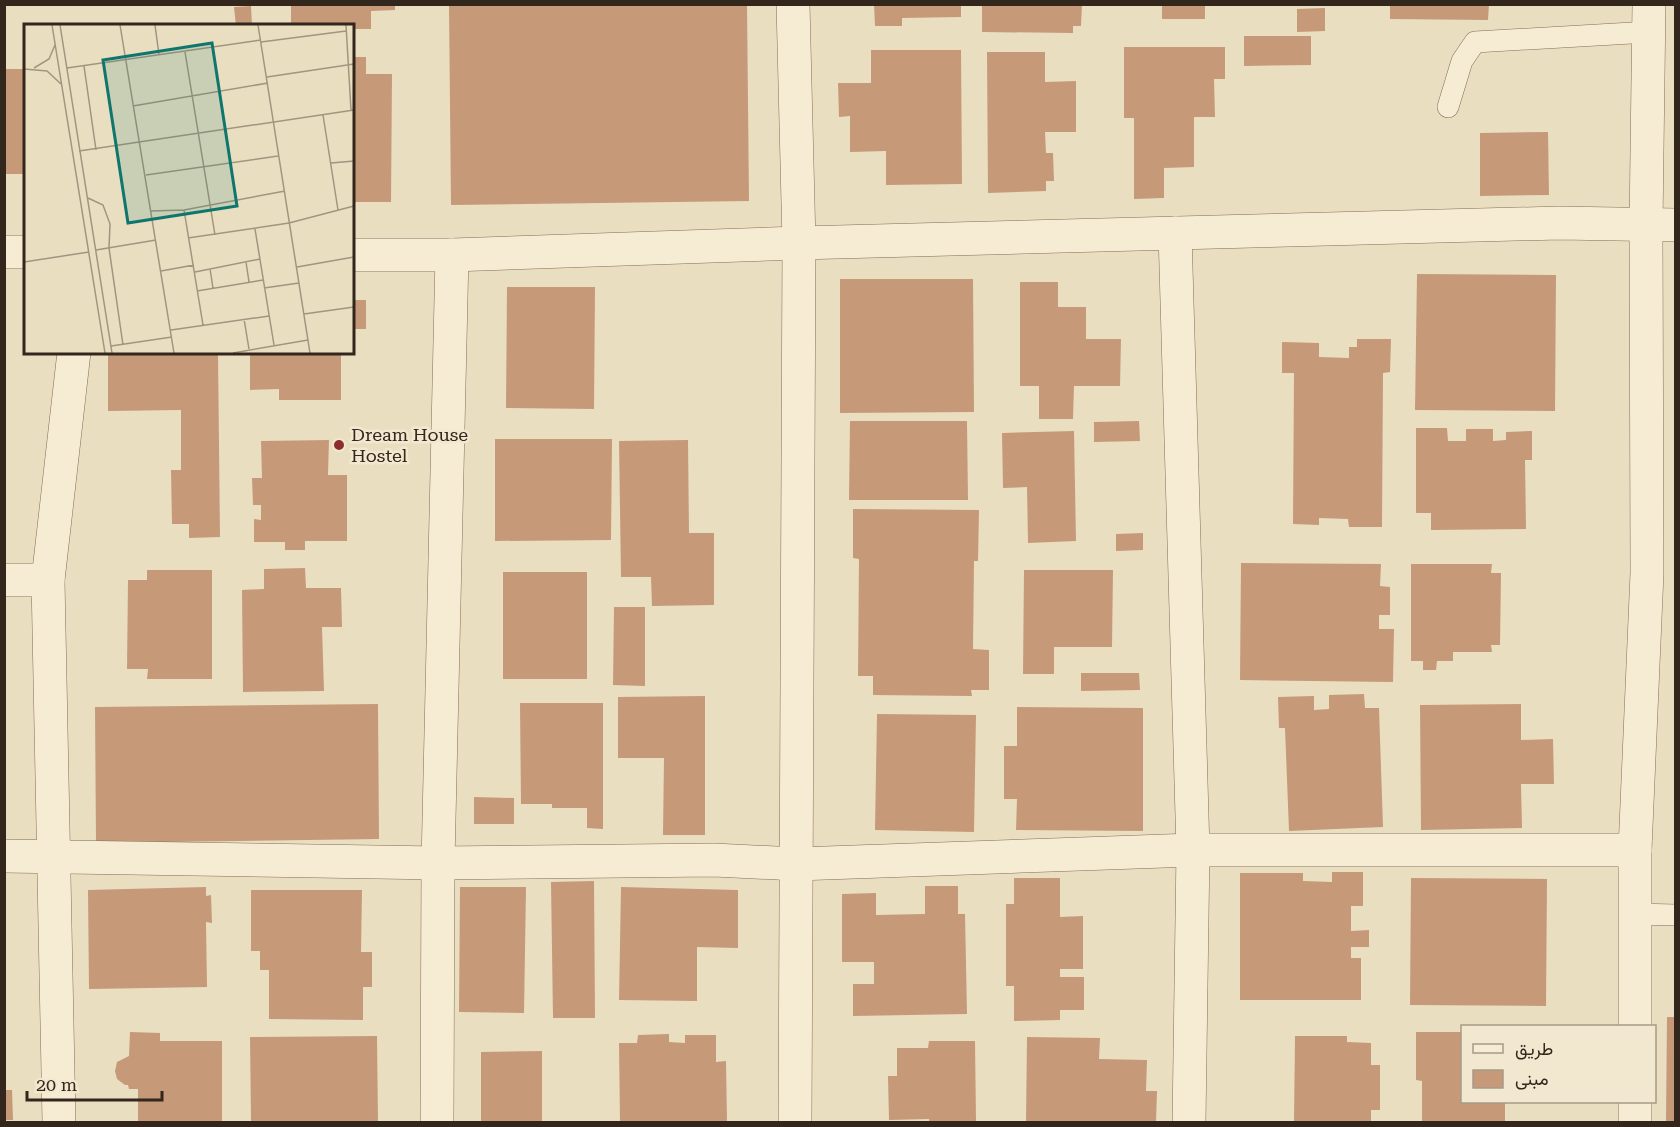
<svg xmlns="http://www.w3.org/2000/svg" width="1680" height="1127" viewBox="0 0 1680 1127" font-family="'Roboto Serif',Vazirmatn,serif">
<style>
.building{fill:#c69979}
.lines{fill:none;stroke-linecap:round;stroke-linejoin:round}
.lane-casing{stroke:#826f5a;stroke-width:22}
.street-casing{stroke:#826f5a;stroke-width:34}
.lane{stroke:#f6ebd3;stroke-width:21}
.street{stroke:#f6ebd3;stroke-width:33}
.poi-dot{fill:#8c2e2f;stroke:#f2e8cf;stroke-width:2}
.labels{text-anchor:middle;stroke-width:5;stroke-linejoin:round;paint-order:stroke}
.poi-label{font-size:18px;fill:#33271d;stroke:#f2e8cf;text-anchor:start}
.inset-road{fill:none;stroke:#a1957f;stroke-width:1.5}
.view{fill:#0f766e;fill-opacity:0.15;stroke:#0f766e;stroke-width:3}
.inset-edge{fill:none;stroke:#33271d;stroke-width:3}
</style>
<rect width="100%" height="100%" fill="#eadec1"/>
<g class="building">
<polygon points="291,4 395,4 395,10 371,11 371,29 352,29 352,26 291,26"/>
<polygon points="874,4 961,4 961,17 902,18 902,26 875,26"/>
<polygon points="982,4 1082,4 1081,26 1073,26 1073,33 982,32"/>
<rect x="1162" y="4" width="43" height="15"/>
<polygon points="1390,4 1489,4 1488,20 1390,19"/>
<polygon points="449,5 747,5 749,201 451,205"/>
<polygon points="251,6 252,26 236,26 234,7"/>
<polygon points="1325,8 1325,31 1297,32 1297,9"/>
<polygon points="1244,36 1311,36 1311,65 1244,66"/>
<polygon points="1124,47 1225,47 1225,79 1214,79 1215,117 1194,117 1194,167 1164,168 1164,198 1134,199 1134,118 1124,118"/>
<polygon points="871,50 961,50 962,184 886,185 886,151 850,152 850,116 839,117 838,83 871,83"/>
<polygon points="987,52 1045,52 1045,82 1076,81 1076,132 1045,132 1046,153 1053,153 1054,181 1046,181 1046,191 988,193"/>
<polygon points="352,57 366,57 366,74 392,74 391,202 352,202"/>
<polygon points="4,69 26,69 26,172 24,174 4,174"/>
<polygon points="1548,132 1549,195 1480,196 1480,133"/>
<polygon points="1417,274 1556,275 1555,411 1415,410"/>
<polygon points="840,279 973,279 974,412 840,413"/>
<polygon points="1020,282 1058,282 1058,307 1086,307 1086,339 1121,339 1120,386 1074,386 1073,419 1039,419 1039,386 1020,386"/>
<polygon points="507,287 595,287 594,409 506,408"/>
<rect x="352" y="300" width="14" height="29"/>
<polygon points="1357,339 1391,339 1390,372 1383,373 1382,527 1349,527 1348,519 1319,518 1319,525 1293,524 1294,373 1282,373 1282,342 1319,343 1319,357 1349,358 1349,347 1357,347"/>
<polygon points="108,352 218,352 220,537 189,538 189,524 172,524 171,470 181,470 181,410 108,411"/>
<polygon points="250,352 341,352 341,400 279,400 279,389 250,390"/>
<polygon points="850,421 967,421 968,500 849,500"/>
<polygon points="1139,421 1140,441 1094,442 1094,422"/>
<polygon points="1416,428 1447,428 1448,441 1466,441 1466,429 1493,429 1493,441 1506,440 1506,432 1532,431 1532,460 1525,460 1526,529 1431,530 1431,513 1416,513"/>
<polygon points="1074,431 1076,541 1028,543 1027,487 1003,488 1002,433"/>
<polygon points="495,439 612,439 611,540 495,541"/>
<polygon points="329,440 328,475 347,475 347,541 305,541 305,550 285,550 285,542 254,542 254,519 261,520 261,505 253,505 252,478 262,478 261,441"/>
<polygon points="688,440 689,533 714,533 714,605 652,606 651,577 621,577 619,441"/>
<polygon points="853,509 979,510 978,561 974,561 973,649 989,650 989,690 971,690 972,696 873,695 873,676 858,676 859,559 853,558"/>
<polygon points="1143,533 1143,550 1116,551 1116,534"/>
<polygon points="1241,563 1381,564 1380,586 1390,587 1390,615 1379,615 1379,629 1394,629 1393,682 1240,680"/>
<polygon points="1411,564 1492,564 1491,573 1501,573 1500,645 1491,645 1492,652 1453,652 1453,661 1437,661 1436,670 1423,670 1423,661 1411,661"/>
<polygon points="305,568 306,588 341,588 342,627 322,627 324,691 243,692 242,590 264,589 264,569"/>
<polygon points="147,570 212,570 212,679 147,679 148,669 127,669 128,580 147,580"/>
<polygon points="1024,570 1113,570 1112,647 1054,647 1054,674 1023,674"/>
<rect x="503" y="572" width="84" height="107"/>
<polygon points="614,607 645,607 645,686 613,685"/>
<polygon points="1081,673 1139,673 1140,690 1081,691"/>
<polygon points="1364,694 1365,708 1379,708 1383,827 1289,831 1285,728 1279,728 1278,697 1314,696 1314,710 1329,709 1329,695"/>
<polygon points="705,696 705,835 663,835 664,758 618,758 618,697"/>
<polygon points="520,703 603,703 603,829 587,828 587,808 552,808 552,804 521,804"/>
<polygon points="378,704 379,839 96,843 95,707"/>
<polygon points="1521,704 1521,740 1553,739 1554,784 1521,784 1522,828 1421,830 1420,705"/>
<polygon points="1017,707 1143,708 1143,831 1016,830 1017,799 1004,799 1004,746 1017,746"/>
<polygon points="877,714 976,715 974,832 875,830"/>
<polygon points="474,797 514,798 514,824 474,824"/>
<polygon points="1332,872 1363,872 1363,906 1351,906 1351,931 1369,930 1369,947 1351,947 1351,958 1361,958 1361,1000 1240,1000 1240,873 1303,873 1303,881 1332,882"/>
<polygon points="1014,878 1060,878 1060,917 1083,916 1083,969 1060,969 1060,977 1084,977 1084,1010 1060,1010 1060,1020 1014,1021 1014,986 1006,986 1006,904 1014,904"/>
<polygon points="1411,878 1547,879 1546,1006 1410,1005"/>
<polygon points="594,881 595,1018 553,1018 551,882"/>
<polygon points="925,886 958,886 958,914 965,914 967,1014 853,1016 853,984 874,984 874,962 842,962 842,894 876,893 876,915 925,914"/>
<polygon points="206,887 206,896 211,895 212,923 206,922 207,987 89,989 88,890"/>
<polygon points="460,887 526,887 524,1013 459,1012"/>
<polygon points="621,887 738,890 738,948 697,947 697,1001 619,1000"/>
<polygon points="251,890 362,890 361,952 372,952 372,987 363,987 363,1020 269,1019 269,970 260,970 260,951 251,951"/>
<polygon points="1667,1017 1676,1017 1676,1122 1666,1122"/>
<polygon points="130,1032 160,1033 160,1041 222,1041 222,1122 138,1122 138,1089 129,1089 128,1085 125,1085 117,1079 115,1071 117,1062 129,1056"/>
<polygon points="1416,1032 1462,1032 1462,1102 1505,1102 1505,1122 1422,1122 1422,1081 1416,1080"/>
<polygon points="669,1034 669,1042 685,1043 685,1035 716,1035 716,1062 726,1061 727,1122 620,1122 619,1043 637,1043 638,1035"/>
<polygon points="377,1036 378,1122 251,1122 250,1037"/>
<polygon points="1295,1036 1347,1036 1347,1042 1371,1043 1371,1065 1380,1065 1380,1110 1371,1110 1371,1122 1294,1122"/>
<polygon points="1027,1037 1100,1038 1099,1059 1147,1060 1146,1091 1157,1091 1156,1122 1026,1122"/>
<polygon points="929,1041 975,1041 976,1122 929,1122 929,1119 889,1120 888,1076 897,1076 897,1048 928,1048"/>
<polygon points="542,1051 542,1122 481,1122 481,1052"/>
<polygon points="4,1090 12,1090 13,1120 4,1120"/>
</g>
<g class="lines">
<g class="lane-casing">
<g id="lane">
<polyline points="1448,107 1462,61 1475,42 1649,32"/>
<polyline points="1634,914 1676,915"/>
</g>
</g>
<g class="street-casing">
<g id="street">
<polyline points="793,4 799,243 795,1122"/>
<polyline points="1175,233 1193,850 1189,1122"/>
<polyline points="4,252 26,252"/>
<polyline points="352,255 452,255 799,243 1559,223 1676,225"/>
<polyline points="4,580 48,580"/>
<polyline points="4,856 438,863 714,860 797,864 1193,850 1635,850"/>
<polyline points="1635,1026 1635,850 1647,573 1646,225 1649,4"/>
<polyline points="1635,1102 1635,1122"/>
<polyline points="59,1122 48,580 74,352"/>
<polyline points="437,1122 438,863 452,255"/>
</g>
</g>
<use href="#lane" class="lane"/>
<use href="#street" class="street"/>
</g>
<circle class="poi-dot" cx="339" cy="445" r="6"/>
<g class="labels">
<g class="poi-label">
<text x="351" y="441">Dream House<tspan x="351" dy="21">Hostel</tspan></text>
</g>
</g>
<g transform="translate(24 24)">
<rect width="330" height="330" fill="#eadec1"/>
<path class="inset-road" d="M28,1L81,329M36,1L88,329M96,1L150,329M131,1L135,31M234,1L286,329M322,1L327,86M237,18L322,7M161,28L191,211M60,42L72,126M10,44L25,35L31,21M43,44L237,16M0,45L23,47L37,60M243,53L330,40M109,82L244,59M299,91L314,186M55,127L330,86M307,139L330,137M122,151L254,132M64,174L79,181L86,200L85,224L99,321M160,186L179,301M127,187L160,186L261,167M231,205L250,321M164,214L265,199L330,182M72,226L132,216M0,238L65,228M222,238L225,258M273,243L330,233M186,245L189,264M137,247L170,241M171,248L236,235M240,264L275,259M173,267L239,256M280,290L330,283M220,295L225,325M147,306L245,292M87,322L148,313M209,329L284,316"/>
<path class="view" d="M188,19L213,182L104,199L79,36Z"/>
<rect width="330" height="330" class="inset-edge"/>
</g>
<rect width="1680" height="1127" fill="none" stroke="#33271d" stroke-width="12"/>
<rect x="1461" y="1025" width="195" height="78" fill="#f2e8cf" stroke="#a69b88" stroke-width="1.5"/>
<rect x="1473" y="1044" width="30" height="9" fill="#f6ebd3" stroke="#a69b88" stroke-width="1.5"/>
<text x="1515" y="1055" font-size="18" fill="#33271d">طريق</text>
<rect x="1473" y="1070" width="30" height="18" fill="#c69979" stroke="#a69b88" stroke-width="1.5"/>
<text x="1515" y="1085" font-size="18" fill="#33271d">مبنى</text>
<path d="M27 1091v9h135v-9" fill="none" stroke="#33271d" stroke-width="3"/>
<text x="36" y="1091" font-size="18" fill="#33271d" stroke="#f2e8cf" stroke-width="4.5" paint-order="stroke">20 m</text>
</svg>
